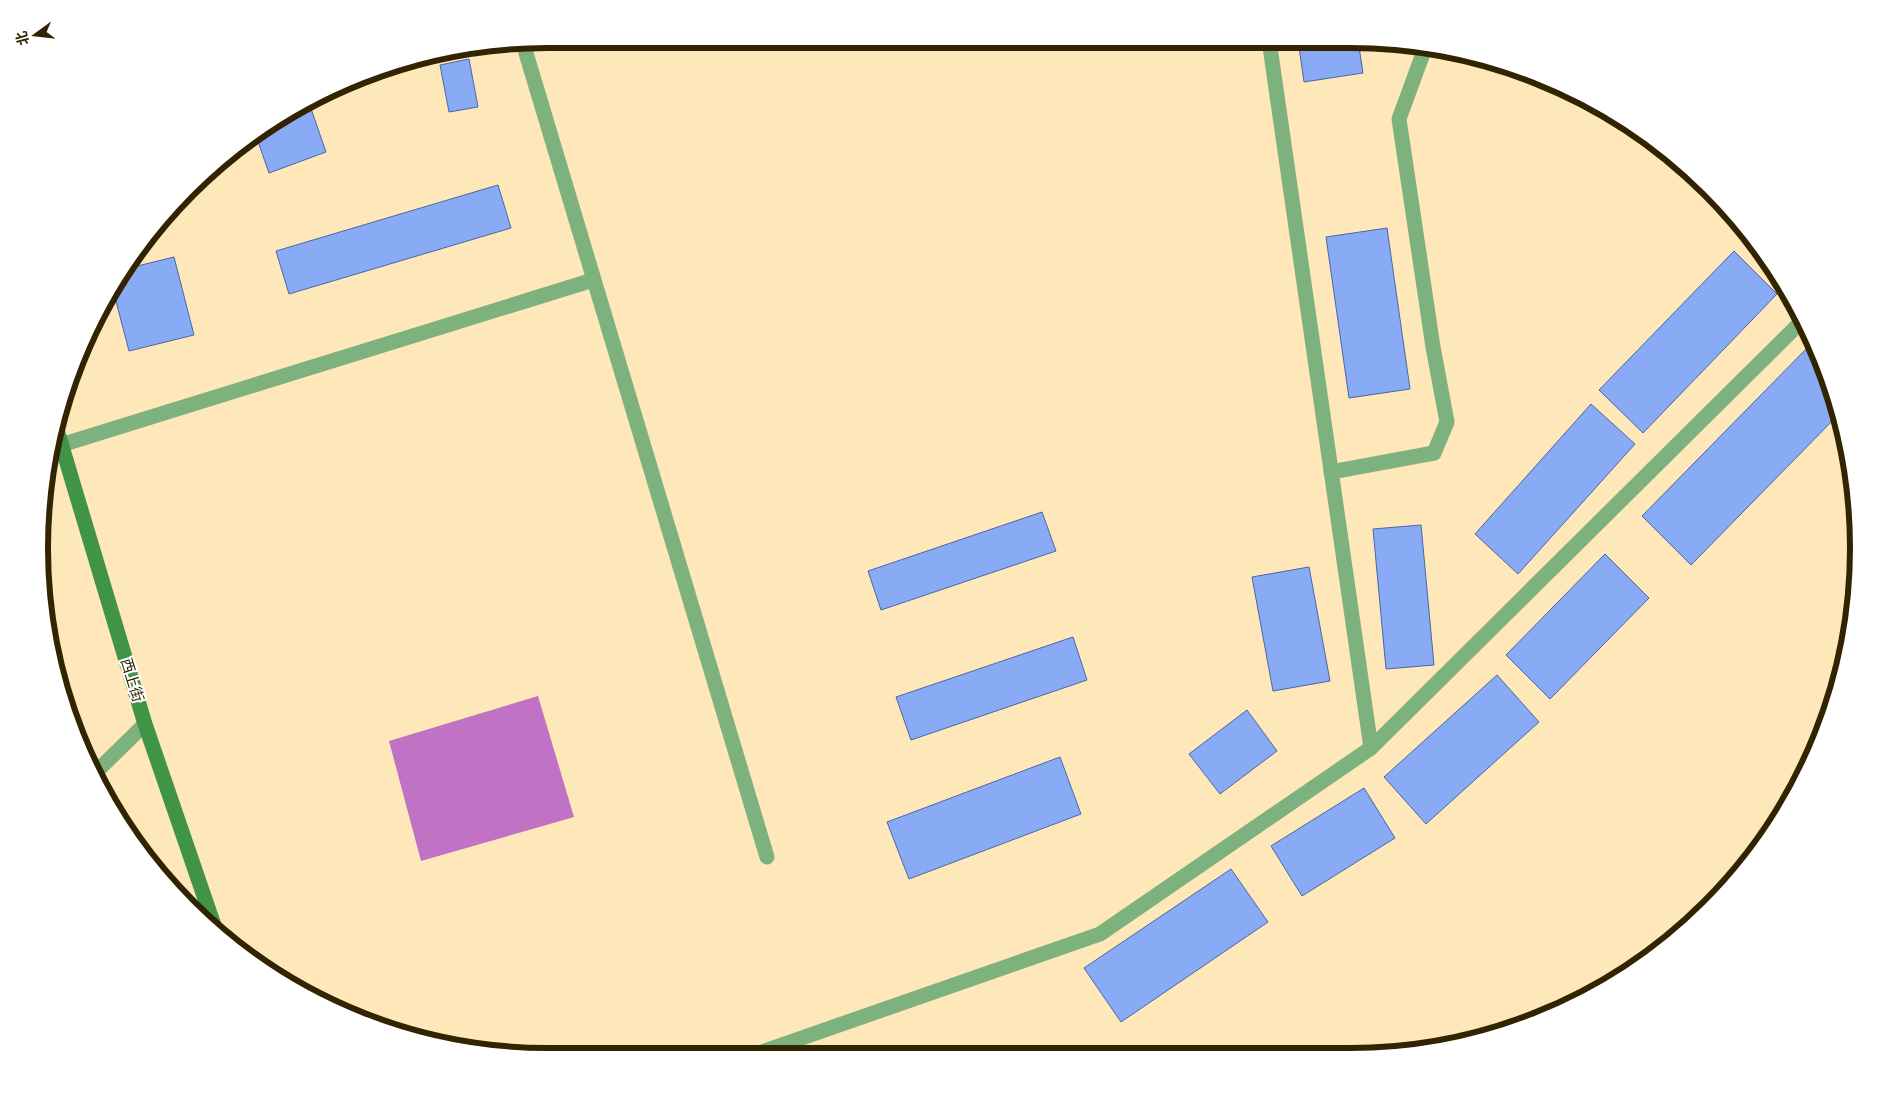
<svg xmlns="http://www.w3.org/2000/svg" width="1898" height="1095" viewBox="0 0 1898 1095" font-family="'Exo 2','Noto Sans SC',sans-serif">
<style>
.water{fill:#c073c4}
.building{fill:#89aaf5;stroke:#4966a7}
.lines{fill:none;stroke-linecap:round;stroke-linejoin:round}
.lane{stroke:#7db17e;stroke-width:15}
.street{stroke:#7db17e;stroke-width:15}
.secondary{stroke:#409347;stroke-width:15}
.labels{text-anchor:middle;stroke-width:4;stroke-linejoin:round;paint-order:stroke}
.street-label{font-size:15px;fill:#322401;stroke:#fff}
.rim{fill:none;stroke:#322401;stroke-width:6}
</style>
<rect width="100%" height="100%" fill="#fee7b9"/>
<polygon class="water" points="538,696 574,817 421,861 389,741"/>
<g class="building">
<polygon points="1298,40 1358,40 1363,73 1304,82"/>
<polygon points="469,59 478,107 449,112 440,65"/>
<polygon points="308,100 326,152 269,173 255,133"/>
<polygon points="498,185 511,228 289,294 276,251"/>
<polygon points="1387,228 1410,389 1349,398 1326,237"/>
<polygon points="1734,251 1777,294 1643,433 1599,390"/>
<polygon points="174,257 194,335 129,351 112,286 121,270"/>
<polygon points="1814,341 1820,353 1839,414 1691,565 1642,516"/>
<polygon points="1591,404 1635,444 1518,574 1475,534"/>
<polygon points="1042,512 1056,551 881,610 868,571"/>
<polygon points="1421,525 1434,665 1386,669 1373,529"/>
<polygon points="1605,554 1649,598 1550,699 1506,655"/>
<polygon points="1309,567 1330,681 1273,691 1252,577"/>
<polygon points="1073,637 1087,680 911,740 896,697"/>
<polygon points="1497,675 1539,722 1426,824 1384,777"/>
<polygon points="1247,710 1277,751 1220,794 1189,754"/>
<polygon points="1060,757 1081,814 909,879 887,822"/>
<polygon points="1364,788 1395,838 1302,896 1271,846"/>
<polygon points="124,826 159,864 154,868 144,857"/>
<polygon points="1231,869 1268,922 1121,1022 1084,968"/>
</g>
<g class="lines">
<polyline class="lane" points="1331,472 1434,453 1447,422 1433,347 1399,119 1425,48"/>
<g class="street">
<polyline points="1269,40 1371,748"/>
<polyline points="523,43 767,857"/>
<polyline points="61,445 593,280"/>
<polyline points="94,774 145,724"/>
<polyline points="753,1055 1100,934 1371,748 1803,320"/>
</g>
<polyline class="secondary" points="55,423 145,724 217,934"/>
</g>
<g class="labels">
<g class="street-label">
<text transform="translate(132 680) rotate(73)" y="5">西上街</text>
</g>
</g>
<path d="M0 0H1898V1095H0ZM548 48H1350A500 500 0 0 1 1850 548V548A500 500 0 0 1 1350 1048H548A500 500 0 0 1 48 548V548A500 500 0 0 1 548 48Z" fill="#fff" fill-rule="evenodd"/>
<path class="rim" d="M548 48H1350A500 500 0 0 1 1850 548V548A500 500 0 0 1 1350 1048H548A500 500 0 0 1 48 548V548A500 500 0 0 1 548 48Z"/>
<g transform="translate(35 35) rotate(255)" stroke="#ffffff" stroke-width="4" paint-order="stroke">
<path d="M0-4L9 19L0 12L-9 19Z" fill="#322401"/>
<text y="-8" font-size="14" font-weight="bold" text-anchor="middle" fill="#322401">北</text>
</g>
</svg>
